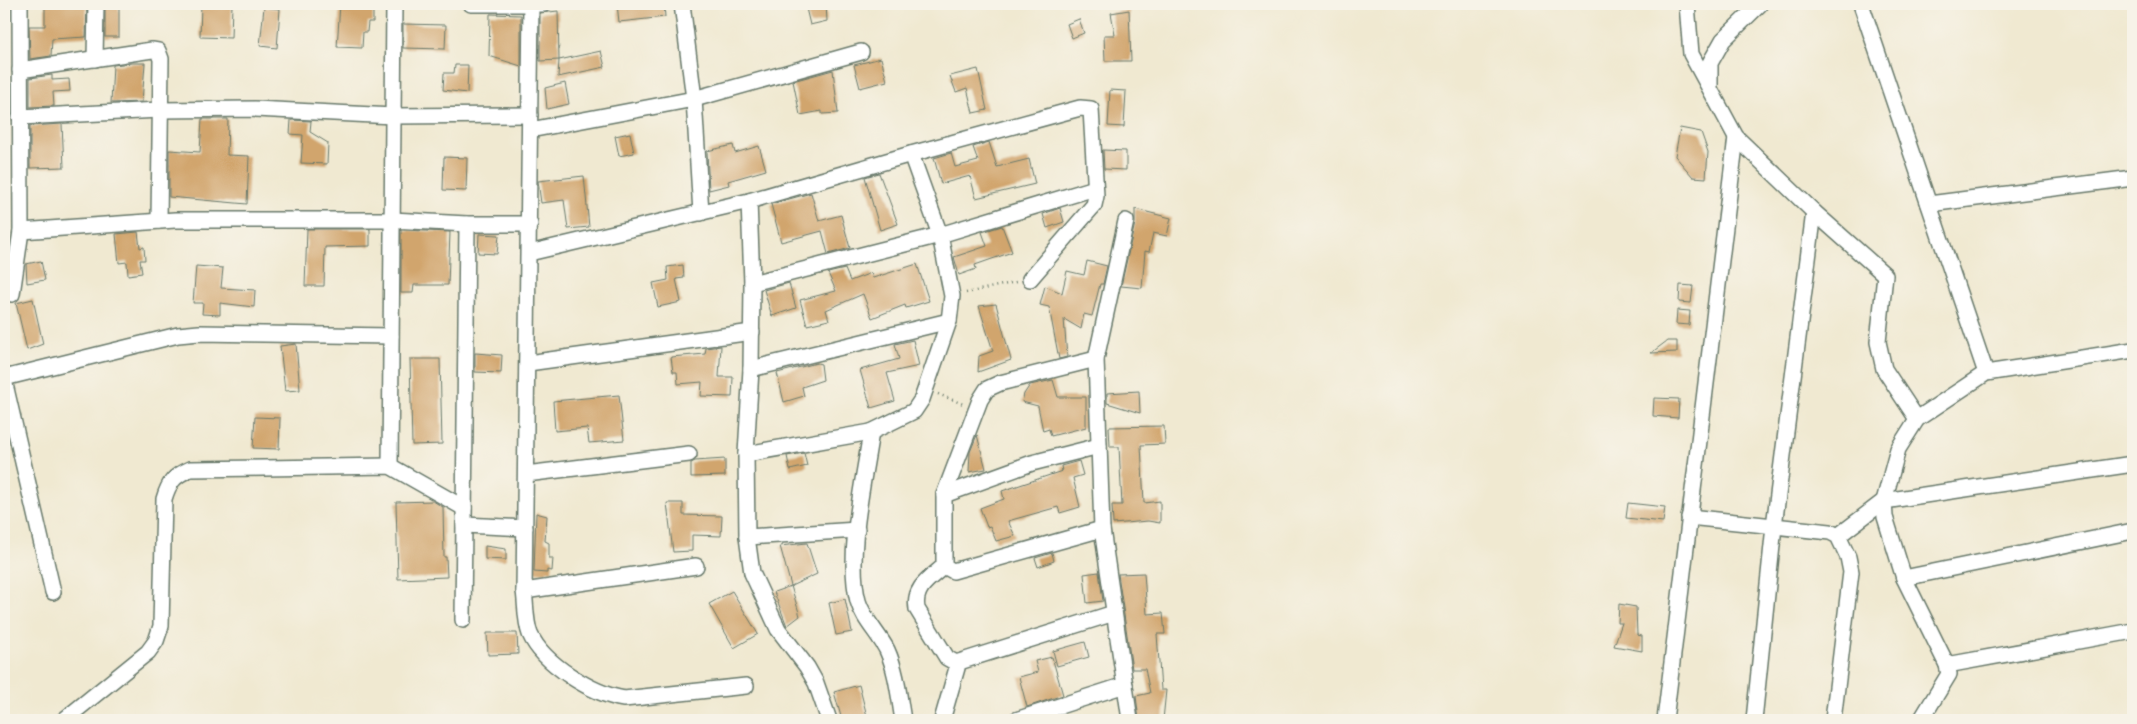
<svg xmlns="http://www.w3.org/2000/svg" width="2137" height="724" viewBox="0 0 2137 724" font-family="'Libre Caslon Text',serif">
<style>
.building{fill:#d1a56d}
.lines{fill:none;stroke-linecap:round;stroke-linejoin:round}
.street-casing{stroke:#68796b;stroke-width:18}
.path{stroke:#68796b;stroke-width:2.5;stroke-dasharray:1 4;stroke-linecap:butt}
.street{stroke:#fff;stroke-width:15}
</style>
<rect width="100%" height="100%" fill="#f7f3e8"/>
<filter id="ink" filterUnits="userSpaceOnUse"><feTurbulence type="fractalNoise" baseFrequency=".02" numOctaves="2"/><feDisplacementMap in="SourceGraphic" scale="10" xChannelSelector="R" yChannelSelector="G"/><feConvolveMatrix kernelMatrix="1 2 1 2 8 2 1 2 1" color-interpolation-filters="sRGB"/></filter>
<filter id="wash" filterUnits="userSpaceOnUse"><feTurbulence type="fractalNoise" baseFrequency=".0096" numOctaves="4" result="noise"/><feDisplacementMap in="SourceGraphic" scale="20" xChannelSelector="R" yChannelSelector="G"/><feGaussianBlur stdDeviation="1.12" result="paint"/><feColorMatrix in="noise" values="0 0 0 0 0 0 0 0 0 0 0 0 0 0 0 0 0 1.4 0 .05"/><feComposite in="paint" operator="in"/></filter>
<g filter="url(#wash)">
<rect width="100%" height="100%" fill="#f0e9d1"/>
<g id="blocks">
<g class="building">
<polygon points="45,4 87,4 86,37 52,39 51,56 30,59 29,26 45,26"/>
<rect x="105" y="4" width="14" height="33"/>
<polygon points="201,4 232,4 231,38 200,37"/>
<polygon points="340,4 373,4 373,22 368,22 367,32 363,32 362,48 337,47"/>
<polygon points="617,4 664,4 665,17 619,22"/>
<polygon points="805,4 826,4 827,21 810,25"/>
<polygon points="264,7 280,9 277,48 260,46"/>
<polygon points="1129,10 1131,61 1105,61 1104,35 1115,35 1111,13"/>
<polygon points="558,11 559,60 540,61 540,13"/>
<polygon points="490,14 521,15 521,66 489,56"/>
<polygon points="1079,19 1084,33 1072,38 1067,24"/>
<polygon points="403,24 446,25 445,49 403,48"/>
<polygon points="601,51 605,67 558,77 559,60"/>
<polygon points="881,58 887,81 860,88 854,65"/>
<polygon points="132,63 145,63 142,102 111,103 113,65"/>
<polygon points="455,65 468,65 467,93 443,90 444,73 454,73"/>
<polygon points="978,69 987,110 973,113 967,88 956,92 950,76"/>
<polygon points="833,70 838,113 822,114 822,111 800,115 793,81"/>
<polygon points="52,75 52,80 69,79 70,91 53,92 54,106 30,107 30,78"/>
<polygon points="565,83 569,104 547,109 545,88"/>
<polygon points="1110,90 1126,91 1124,127 1108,126"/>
<polygon points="202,119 228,119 227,155 249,156 247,204 169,197 169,150 200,152"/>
<polygon points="291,120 311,121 310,132 328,143 327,164 301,163 303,135 290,134"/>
<polygon points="62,124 64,167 30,168 30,126"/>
<polygon points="1680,128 1701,132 1708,152 1706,178 1693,177 1675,156"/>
<polygon points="630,133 634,153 619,156 615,136"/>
<polygon points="989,142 997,167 1029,159 1035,184 976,198 970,176 941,184 934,158 951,153 955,167 978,161 973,147"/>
<polygon points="733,145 735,153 759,146 766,170 728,181 729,185 709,190 707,151"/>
<polygon points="1103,150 1126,151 1126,170 1104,169"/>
<polygon points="444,157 467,158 466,191 443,190"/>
<polygon points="879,173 898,224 880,230 865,177"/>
<polygon points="584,176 589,227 568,229 564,200 541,203 538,181"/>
<polygon points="811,193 819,221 841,215 850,248 828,254 822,231 781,242 771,204"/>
<polygon points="1060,208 1064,222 1047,228 1043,214"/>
<polygon points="1135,209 1171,218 1167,236 1153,233 1149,252 1145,251 1142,288 1121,286 1135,223"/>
<polygon points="1002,226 1012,252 975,265 976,269 959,275 954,257 987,246 982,232"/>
<polygon points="307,229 370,229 370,246 325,247 324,286 305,286"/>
<polygon points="401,230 450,232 448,285 414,285 413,293 401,293"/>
<polygon points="138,232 140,248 144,247 145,260 140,260 142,273 128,275 127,262 119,263 116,234"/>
<polygon points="479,234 499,235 497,254 478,253"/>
<polygon points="41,261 45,280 27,283 26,264"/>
<polygon points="1087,261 1107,266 1103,284 1100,284 1092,316 1084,314 1081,329 1064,319 1067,357 1059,359 1049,307 1040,305 1045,286 1062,293 1067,271 1084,275"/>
<polygon points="917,264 929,301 906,308 905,305 872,318 863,294 826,310 829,320 807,325 800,300 836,291 828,273 845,269 850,281 871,273 873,278"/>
<polygon points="683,265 684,278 676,279 681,302 658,307 653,283 668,280 667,267"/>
<polygon points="196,266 223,268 221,288 255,290 254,307 220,303 220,315 202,314 203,303 193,303"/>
<polygon points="789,283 796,308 772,316 764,290"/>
<polygon points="1680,285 1693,286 1691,303 1679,302"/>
<polygon points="33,299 43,344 27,350 16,303"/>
<polygon points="996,304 1011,360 978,372 979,356 993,351 979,306"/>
<polygon points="1677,310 1690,311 1689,325 1676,324"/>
<polygon points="913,340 919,366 887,373 895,401 871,408 860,370 899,359 895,344"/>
<polygon points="1667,341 1677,341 1677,352 1651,353"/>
<polygon points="296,344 300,390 285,391 280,346"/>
<polygon points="721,346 719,377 733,377 732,397 701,396 702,382 678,384 677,372 673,372 671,357 705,354 706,348"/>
<polygon points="475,353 502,355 501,373 475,372"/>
<polygon points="410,359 440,359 442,444 412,445"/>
<polygon points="817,363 821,364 823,380 802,387 804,396 784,402 777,373"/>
<polygon points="1053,380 1058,397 1086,397 1086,427 1051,436 1049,429 1043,431 1038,406 1022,402 1024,394 1030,385"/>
<polygon points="1139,391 1140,413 1107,403 1107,393"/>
<polygon points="619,395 624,440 589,443 587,428 555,431 553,401"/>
<polygon points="1654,398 1679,399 1678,418 1653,416"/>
<polygon points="255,417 280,418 279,449 253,448"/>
<polygon points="1164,426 1165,444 1141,445 1144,503 1160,501 1160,523 1148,521 1113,524 1112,505 1122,505 1119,447 1110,447 1109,427"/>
<polygon points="977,435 986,469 969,472 970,452"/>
<polygon points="804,453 807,466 790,470 787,456"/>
<polygon points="725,459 725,476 691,477 691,463 695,461"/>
<polygon points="1079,461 1083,475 1073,478 1080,507 1060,513 1058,507 1008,521 1015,536 996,541 990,526 987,527 980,508 1004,499 1002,491 1062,471 1061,466"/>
<polygon points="433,501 443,507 444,557 446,557 447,577 398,579 396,502"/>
<polygon points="667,503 683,503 683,515 722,516 721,536 692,535 692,551 673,552"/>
<polygon points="1628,503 1665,507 1663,522 1626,518"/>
<polygon points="536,513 547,516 545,541 549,543 549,558 553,558 552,571 547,570 547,573 534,572"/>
<polygon points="807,543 817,574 791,586 780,546"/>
<polygon points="485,546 506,549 506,560 485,559"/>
<polygon points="1052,553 1054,561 1038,567 1035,558"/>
<polygon points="1099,572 1103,601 1087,603 1084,574"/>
<polygon points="1144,573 1147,614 1163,613 1165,634 1157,634 1161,690 1166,690 1163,720 1139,720 1136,696 1150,693 1145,669 1132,669 1118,574"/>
<polygon points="791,586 800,616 787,626 774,592"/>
<polygon points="732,591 758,634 734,648 709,604"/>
<polygon points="845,599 852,632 836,635 829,603"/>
<polygon points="1619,604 1636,607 1637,635 1642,636 1642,651 1614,646 1622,623 1618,623"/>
<polygon points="487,633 517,633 518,654 488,655"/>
<polygon points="1085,642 1089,657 1057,666 1053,651"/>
<polygon points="1052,657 1063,695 1027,707 1019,677 1038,672 1035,661"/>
<polygon points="859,685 868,720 842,720 834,692"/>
</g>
</g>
</g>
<g filter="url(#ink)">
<use href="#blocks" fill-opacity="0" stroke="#68796b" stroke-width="1"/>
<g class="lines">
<g class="street-casing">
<g id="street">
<polyline points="471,4 544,4"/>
<path d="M531,4L524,591C526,604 525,621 530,634C543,664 593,694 624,699L746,686"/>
<polyline points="682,4 694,99 701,213"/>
<polyline points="1687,4 1691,54 1736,137 1814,212 1885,275 1878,342 1884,369 1917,419"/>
<polyline points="1861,4 1986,373"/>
<polyline points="95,59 96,4"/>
<polyline points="20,70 152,50 158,51 161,59 159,221"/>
<polyline points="1710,86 1710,63 1723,40 1760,4"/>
<polyline points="20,117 160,110 255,109 393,116 530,115"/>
<polyline points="530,130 694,99 861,52"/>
<polyline points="911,154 1080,108 1091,109 1096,196 1094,205 1030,279"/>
<polyline points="749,201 752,283 751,369 746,454 747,537 752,573 778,629 807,667 816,683 829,720"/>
<polyline points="1929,204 2133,178"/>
<polyline points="1126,221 1096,359 1102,529 1130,720"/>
<polyline points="21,231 175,220 392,220 467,224 530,224"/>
<path d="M529,253L749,201L911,154L940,235L952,296L949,321L922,399L914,411L871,432C864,479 846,556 858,601C863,619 879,634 887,650C897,672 899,697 903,720"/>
<polyline points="752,283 940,235 1095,188"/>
<polyline points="12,294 21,231 20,4"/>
<polyline points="1096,359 1000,383 987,389 980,400 944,495 944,566 953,571 1102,529"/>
<polyline points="528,363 752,332"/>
<polyline points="751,369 949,321"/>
<polyline points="4,378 178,335 199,333 391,336"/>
<polyline points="4,380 53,592"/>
<polyline points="746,454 871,432"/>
<polyline points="390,466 394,4"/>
<polyline points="526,474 689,454"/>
<polyline points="944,495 1032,463 1099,446"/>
<polyline points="1689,517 1830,532 1838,536 1848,557 1851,572 1833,720"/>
<polyline points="464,525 525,528"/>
<polyline points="1838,536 1884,501 2133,464"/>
<polyline points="747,537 857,530"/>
<polyline points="1904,578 2133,531"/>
<polyline points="524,591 696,566"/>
<polyline points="463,620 467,224"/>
<polyline points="956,663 1114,613"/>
<polyline points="1947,665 2133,631"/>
<path d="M64,720L148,652L156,641L161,626L164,499C169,482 174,476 190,469L390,466L464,508"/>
<path d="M942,720L957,668L956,663L947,658L917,609C913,588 929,579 944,566"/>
<polyline points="1016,720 1125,685"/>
<polyline points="1665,720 1736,137"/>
<polyline points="1754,720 1774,526 1814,212"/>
<polyline points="1921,720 1949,674 1947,665 1904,578 1885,517 1884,501 1898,449 1917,419 1986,373 2133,350"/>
</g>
</g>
<g class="path">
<polyline points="966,293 1016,282"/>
<polyline points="938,394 963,404"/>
</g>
<use href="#street" class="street"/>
</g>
</g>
<rect width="2137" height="724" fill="none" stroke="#f7f3e8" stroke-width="20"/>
</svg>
